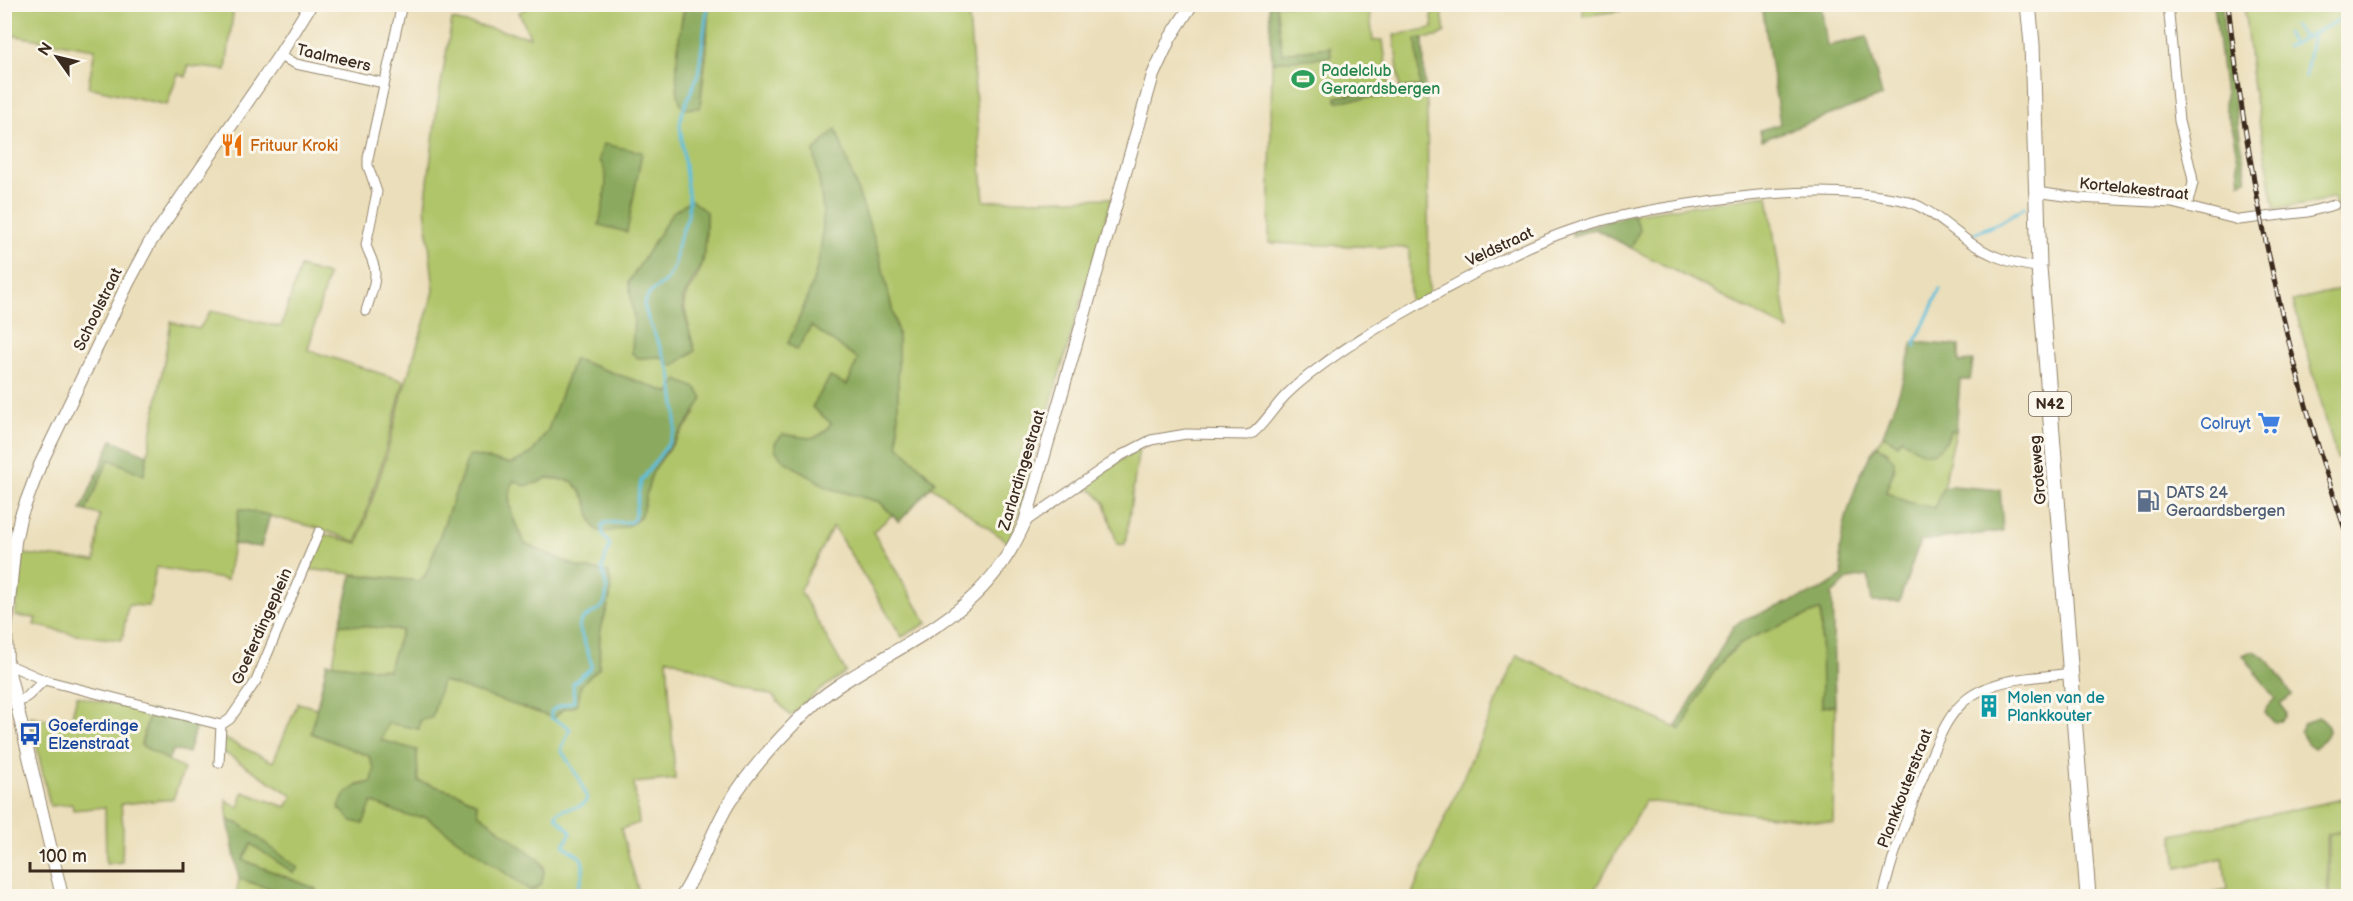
<svg xmlns="http://www.w3.org/2000/svg" width="2353" height="901" viewBox="0 0 2353 901" font-family="'Balsamiq Sans',sans-serif">
<style>
.green{fill:#b0c56a;stroke:#767844;stroke-width:1.5;fill-rule:evenodd}
.forest{fill:#8caa5e;stroke:#646a3e;stroke-width:1.5}
.lines{fill:none;stroke-linecap:round;stroke-linejoin:round}
.stream{stroke:#5ebfdc;stroke-width:3}
.minor-casing{stroke:#93846c;stroke-width:11}
.tertiary-casing{stroke:#93846c;stroke-width:14}
.primary-casing{stroke:#93846c;stroke-width:17}
.minor{stroke:#fff;stroke-width:9}
.tertiary{stroke:#fff;stroke-width:12}
.primary{stroke:#fff;stroke-width:15}
.rail-casing{stroke:#3b2a1e;stroke-width:5}
.rail{stroke:#fbf7ec;stroke-width:3;stroke-dasharray:9;stroke-linecap:butt}
.labels{text-anchor:middle;stroke-width:6;stroke-linejoin:round;paint-order:stroke}
.shield{fill:#fbf7ec;stroke:#75685c;stroke-width:1.5}
.shield-label{font-size:15px;font-weight:bold;fill:#3b2a1e}
.street-label{font-size:16px;fill:#3b2a1e;stroke:#fbf7ec}
.leisure-label{font-size:16px;fill:#27864d;stroke:#fbf7ec;text-anchor:start}
.food-label{font-size:16px;fill:#c56008;stroke:#fbf7ec;text-anchor:start}
.shop-label{font-size:16px;fill:#366cbe;stroke:#fbf7ec;text-anchor:end}
.service-label{font-size:16px;fill:#4e5e75;stroke:#fbf7ec;text-anchor:start}
.culture-label{font-size:16px;fill:#0d838f;stroke:#fbf7ec;text-anchor:start}
.transit-label{font-size:16px;fill:#164399;stroke:#fbf7ec;text-anchor:start}
</style>
<rect width="100%" height="100%" fill="#fbf7ec"/>
<filter id="ink" filterUnits="userSpaceOnUse"><feTurbulence type="fractalNoise" baseFrequency=".0167" numOctaves="2"/><feDisplacementMap in="SourceGraphic" scale="12" xChannelSelector="R" yChannelSelector="G"/><feConvolveMatrix kernelMatrix="1 2 1 2 8 2 1 2 1" color-interpolation-filters="sRGB"/></filter>
<filter id="wash" filterUnits="userSpaceOnUse"><feTurbulence type="fractalNoise" baseFrequency=".008" numOctaves="4" result="noise"/><feDisplacementMap in="SourceGraphic" scale="24" xChannelSelector="R" yChannelSelector="G"/><feGaussianBlur stdDeviation="1.35" result="paint"/><feColorMatrix in="noise" values="0 0 0 0 0 0 0 0 0 0 0 0 0 0 0 0 0 1.4 0 .05"/><feComposite in="paint" operator="in"/></filter>
<g filter="url(#wash)">
<rect width="100%" height="100%" fill="#ebdeba"/>
<g class="green">
<polygon points="1582,4 1660,4 1660,5 1583,16"/>
<polygon points="4,5 234,5 226,70 188,66 186,77 178,74 167,105 88,87 95,49 5,34"/>
<path d="M533,5H686L682,16L677,76L700,107L707,50L708,5H968L984,201L1112,198L1009,543L931,486L935,481L898,445V334L878,249L836,130L814,151C817,172 823,194 823,216C824,262 807,302 788,343L797,350L811,326L858,359L847,385L812,407L831,423C822,438 812,440 795,436L809,475L829,488L880,502L892,515L873,532L927,623L902,637L833,526L800,590L846,672L816,693L790,716L773,696L667,658L675,779L634,783L639,823L621,829L640,896H314L316,889L243,860L251,844L294,873L240,824L228,820L226,800L239,808L243,792L286,807L293,796L222,751L223,738L273,762L298,703L317,708L312,733L369,756L375,769L372,782L357,785L372,802L408,816L426,817L530,890L544,873V866L538,859L478,813L460,794L418,781L380,740L388,723L419,728L420,720L442,680L554,718L564,708L573,707L581,685L599,668C600,657 599,645 600,634C604,612 616,595 608,572L580,568L525,544C515,524 503,501 514,480L537,483L547,478L573,481L586,499L592,522L641,513L652,472L696,413L677,381L670,393L574,359L548,430L532,453L513,464L469,455L426,575L420,581L306,569L322,534L358,543L386,457L403,391L434,291L425,207L437,107L452,20L530,37L519,12ZM706,212C706,229 707,248 702,265C692,297 677,287 689,326L665,359L660,357L638,358L632,353L634,318L629,282L653,245Z"/>
<polygon points="1276,5 1369,5 1373,41 1383,40 1389,89 1336,97 1336,101 1425,93 1427,104 1429,294 1410,304 1409,248 1269,243 1272,62 1331,56 1329,47 1282,53"/>
<polygon points="1431,5 1441,5 1445,32 1437,37 1417,39 1420,86 1400,88 1394,35 1433,28"/>
<polygon points="2244,5 2348,5 2348,216 2339,218 2334,197 2320,202 2275,209 2253,88"/>
<polygon points="1768,195 1788,330 1631,248 1640,229 1633,214"/>
<polygon points="300,267 328,275 308,350 404,381 384,456 357,542 318,528 239,509 227,580 156,567 149,606 128,605 122,640 77,635 34,625 36,618 15,616 23,554 95,561 100,515 86,511 109,459 144,475 171,322 199,329 211,311 281,327"/>
<polygon points="2348,287 2348,455 2337,459 2293,301"/>
<polygon points="1952,430 1956,431 1943,488 1934,508 1907,502 1885,491 1895,469 1888,451 1876,446 1883,435 1897,444 1901,438 1948,438"/>
<polygon points="1139,448 1125,545 1117,544 1105,503 1092,490 1077,489"/>
<path d="M1821,610L1822,707L1835,705L1833,823L1645,801L1591,896H1411L1517,655L1681,730C1698,699 1715,658 1747,640C1770,628 1797,620 1821,610Z"/>
<polygon points="340,624 402,630 388,670 333,664"/>
<polygon points="77,696 149,713 141,745 184,769 173,799 121,804 123,827 122,862 106,864 105,807 73,810 72,804 50,806 30,716 70,724"/>
<polygon points="2348,798 2348,829 2330,834 2348,831 2348,896 2330,896 2329,834 2327,836 2328,896 2205,896 2205,895 2227,890 2223,858 2177,868 2173,835"/>
<polygon points="239,879 295,896 236,896"/>
</g>
<g class="forest">
<path d="M686,4L708,5L709,7L700,108L684,109C670,94 679,24 686,4Z"/>
<polygon points="1269,5 1276,5 1282,53 1330,47 1331,57 1272,62"/>
<polygon points="1762,5 1821,5 1827,46 1867,37 1882,96 1762,140 1760,130 1780,124"/>
<path d="M2214,5H2222L2225,43L2247,180L2240,183C2238,167 2238,151 2234,135C2231,120 2223,111 2225,95Z"/>
<polygon points="1423,38 1425,93 1336,101 1336,97 1420,86 1416,39"/>
<path d="M836,129L878,249L898,334V445L935,482L899,522L880,502L829,488L784,461L775,450V443L783,434C804,437 819,445 831,423L812,407L830,377L847,385L858,359L811,326L797,350L788,343C807,302 824,262 823,216C823,194 817,172 814,151Z"/>
<path d="M603,144L642,152L627,232L599,225C602,206 613,175 599,160Z"/>
<polygon points="691,200 706,212 705,245 701,266 683,298 683,308 695,351 673,366 660,357 638,358 632,353 634,318 629,282 672,213"/>
<polygon points="1633,214 1640,229 1631,248 1595,229 1572,236 1572,231"/>
<path d="M1913,342L1959,346V362L1973,361L1970,380H1960L1956,431L1951,430C1939,460 1923,459 1902,438L1897,444L1883,435L1900,390Z"/>
<path d="M574,359L670,393L677,380L696,388L703,398C690,424 668,445 654,470C646,483 647,506 639,518C634,525 605,536 597,530C589,523 590,509 586,500C583,493 577,487 572,481L547,478L537,483L524,486L514,480C502,500 515,524 525,544L580,568L608,572C616,597 604,611 600,634C599,645 600,657 599,668L581,685L578,702L573,707L564,708L554,718L442,681L432,718L420,720L419,729L388,723L381,740L417,750L418,781L460,794L477,803L478,813L538,859C546,868 544,874 541,885L531,891L426,817L408,816L372,802L363,824L352,821L339,808C344,789 355,786 372,782L374,769L369,756L311,733L327,663L388,670L402,630L340,624L352,575L420,581L426,574L469,455L512,464L532,453L548,430Z"/>
<polygon points="112,440 147,455 144,475 109,459 86,511 81,510"/>
<path d="M1876,446C1904,458 1893,469 1886,492L1907,502L1934,508L1943,488L1952,486L2000,490L2003,531L1920,541L1899,602H1872L1868,576L1849,579L1832,594L1835,705L1822,707L1821,610C1797,620 1770,628 1747,640C1715,658 1698,699 1681,730L1676,727L1733,627L1742,620L1821,590L1843,576C1842,567 1839,557 1840,548C1844,518 1859,470 1876,446Z"/>
<polygon points="239,509 270,515 261,547 233,544"/>
<polygon points="2254,650 2269,661 2292,695 2280,704 2286,713 2285,717 2280,721 2274,722 2265,713 2267,706 2275,699 2243,655"/>
<polygon points="150,710 197,722 188,753 173,750 168,760 141,745"/>
<path d="M2318,716C2337,727 2326,738 2314,748L2307,743L2300,731L2303,724Z"/>
<polygon points="228,820 240,824 298,868 294,873 251,844 243,860 316,889 314,896 295,896 239,879"/>
</g>
<g class="lines">
<g class="stream">
<polyline points="2293,25 2305,38"/>
<polyline points="2286,33 2292,43"/>
<polyline points="2286,47 2348,16"/>
<polyline points="2305,78 2313,33"/>
<polyline points="1968,236 2003,221 2025,207"/>
<polyline points="1916,347 1915,343 1940,289"/>
<path d="M575,896C579,887 588,867 580,857C575,852 568,851 564,845L571,832L557,818L556,814C564,805 581,812 587,799L580,780L561,750L570,729L567,726L551,718V712C557,704 566,706 574,701L573,683L590,669L592,665L579,627L581,620L601,608L605,602L607,590L602,568L610,545L603,535L602,525L605,523L631,522L634,519L641,481L668,444L675,430L676,413L671,373L648,319L644,304L650,293L665,282L671,273L675,264L677,246L688,216L689,201L680,125L682,113L698,75L708,4"/>
</g>
</g>
</g>
<g filter="url(#ink)">
<g class="lines">
<g class="minor-casing">
<g id="minor">
<polyline points="2168,4 2179,121 2192,175 2193,183 2187,206"/>
<polyline points="279,56 296,64 384,83"/>
<polyline points="2036,192 2079,198 2172,203 2239,220 2308,212 2334,205"/>
<path d="M366,311C370,297 379,277 373,263C371,256 368,252 366,245L377,192L368,166V158L402,4"/>
<path d="M1025,522L1122,455L1151,440L1186,434L1247,435L1253,433C1266,422 1274,407 1286,395C1295,386 1306,377 1317,369C1356,339 1401,314 1444,290C1485,268 1527,245 1571,230C1612,216 1653,209 1695,203C1762,193 1831,186 1898,199C1925,204 1943,223 1964,238C1985,254 2012,265 2039,267"/>
<polyline points="7,664 44,680 221,725"/>
<polyline points="15,705 29,695 44,680"/>
<polyline points="219,763 221,725 230,719 256,681 319,532"/>
<path d="M1883,896C1892,856 1907,817 1922,779C1930,759 1937,739 1948,721C1956,708 1968,696 1982,690C2008,677 2043,677 2072,673"/>
</g>
</g>
<g class="tertiary-casing">
<g id="tertiary">
<polyline points="62,896 7,664 6,632 15,542 20,518 40,465 128,283 149,244 279,56 311,4"/>
<path d="M682,896C701,867 711,833 729,803C751,768 780,737 809,709C827,691 850,678 872,665C941,624 991,599 1025,522L1153,75L1170,38L1192,4"/>
</g>
</g>
<g class="primary-casing">
<polyline id="primary" points="2028,4 2032,44 2039,267 2088,896"/>
</g>
<use href="#minor" class="minor"/>
<use href="#tertiary" class="tertiary"/>
<use href="#primary" class="primary"/>
<g class="rail-casing">
<path id="rail" d="M2228,4C2249,187 2287,365 2348,538"/>
</g>
<use href="#rail" class="rail"/>
</g>
</g>
<defs>
<g id="stadium-bare" transform="scale(1.8)"><path d="M0-5a6.5 5 0 1 0 0 10a6.5 5 0 1 0 0-10ZM-3.5-1.8h7v3.6h-7Z" fill="#2e9e5b" stroke="#fbf7ec" stroke-width="2.5" paint-order="stroke"/></g>
<g id="restaurant-bare" transform="scale(1.8)"><path d="M-5-6h1v4h1v-4h1v4h1v-4h1v5L-1.5 .5V6h-2V.5L-5-1ZM5-6V6H3V1.5H1.5Q1.5-4 5-6Z" fill="#e8710a" stroke="#fbf7ec" stroke-width="2.5" paint-order="stroke"/></g>
<g id="supermarket-bare" transform="scale(1.8)"><path d="M-6-5.5h2.5l.6 2H6L4.5 2H-2.5L-4.4-4H-6ZM-1.5 3.2a1.3 1.3 0 1 0 .1 0ZM3 3.2a1.3 1.3 0 1 0 .1 0Z" fill="#3f7fe0" stroke="#fbf7ec" stroke-width="2.5" paint-order="stroke"/></g>
<g id="fuel-bare" transform="scale(1.8)"><path d="M-5.5-6h7V0h2V4h1.3V-2.5L3-4.5l.8-.8L6-3V5H2.5V1h-1V6h-7ZM-4.2-4.7v3.2H.2V-4.7Z" fill="#5c6f8a" stroke="#fbf7ec" stroke-width="2.5" paint-order="stroke"/></g>
<g id="building-bare" transform="scale(1.8)"><path d="M-4-6H4V6H1V3H-1V6H-4ZM-2.5-4.3h1.7v1.8h-1.7ZM.8-4.3h1.7v1.8H.8ZM-2.5-1h1.7V.8h-1.7ZM.8-1h1.7V.8H.8Z" fill="#0f9aa8" stroke="#fbf7ec" stroke-width="2.5" paint-order="stroke"/></g>
<g id="bus-bare" transform="scale(1.8)"><path d="M-5-6H5V4H4V6H2V4H-2V6H-4V4H-5ZM-3.5-4V0h7V-4ZM-3.5 1.2v1.5H-2V1.2ZM2 1.2v1.5H3.5V1.2Z" fill="#1a4fb4" stroke="#fbf7ec" stroke-width="2.5" paint-order="stroke"/></g>
</defs>
<g fill-rule="evenodd">
<use href="#stadium-bare" x="1303" y="79"/>
<use href="#restaurant-bare" x="232" y="145"/>
<use href="#supermarket-bare" x="2269" y="423"/>
<use href="#fuel-bare" x="2148" y="501"/>
<use href="#building-bare" x="1989" y="706"/>
<use href="#bus-bare" x="30" y="734"/>
</g>
<g class="labels">
<rect class="shield" x="2029" y="392" width="42" height="24" rx="4.5"/>
<g class="shield-label">
<text x="2050" y="409">N42</text>
</g>
<g class="street-label">
<text transform="translate(334 57) rotate(13)" y="6">Taalmeers</text>
<text transform="translate(2134 188) rotate(6)" y="6">Kortelakestraat</text>
<text transform="translate(1499 246) rotate(-25)" y="6">Veldstraat</text>
<text transform="translate(97 309) rotate(-64)" y="6">Schoolstraat</text>
<text transform="translate(1021 470) rotate(-73)" y="6">Zarlardingestraat</text>
<text transform="translate(2037 470) rotate(-95)" y="6">Groteweg</text>
<text transform="translate(261 626) rotate(-66)" y="6">Goeferdingeplein</text>
<text transform="translate(1904 788) rotate(-69)" y="6">Plankkouterstraat</text>
</g>
<g class="leisure-label">
<text x="1321" y="76">Padelclub<tspan x="1321" dy="18">Geraardsbergen</tspan></text>
</g>
<g class="food-label">
<text x="250" y="151">Frituur Kroki</text>
</g>
<g class="shop-label">
<text x="2251" y="429">Colruyt</text>
</g>
<g class="service-label">
<text x="2166" y="498">DATS 24<tspan x="2166" dy="18">Geraardsbergen</tspan></text>
</g>
<g class="culture-label">
<text x="2007" y="703">Molen van de<tspan x="2007" dy="18">Plankkouter</tspan></text>
</g>
<g class="transit-label">
<text x="48" y="731">Goeferdinge<tspan x="48" dy="18">Elzenstraat</tspan></text>
</g>
</g>
<rect width="2353" height="901" fill="none" stroke="#fbf7ec" stroke-width="24"/>
<g transform="translate(57 57) rotate(304)" stroke="#fbf7ec" stroke-width="4.5" paint-order="stroke">
<path d="M0-4.5L10 22L0 15L-10 22Z" fill="#3b2a1e"/>
<text y="-9" font-size="16" font-weight="bold" text-anchor="middle" fill="#3b2a1e">N</text>
</g>
<path d="M30 862v9h153v-9" fill="none" stroke="#3b2a1e" stroke-width="3"/>
<text x="39" y="862" font-size="18" fill="#3b2a1e" stroke="#fbf7ec" stroke-width="4.5" paint-order="stroke">100 m</text>
</svg>
